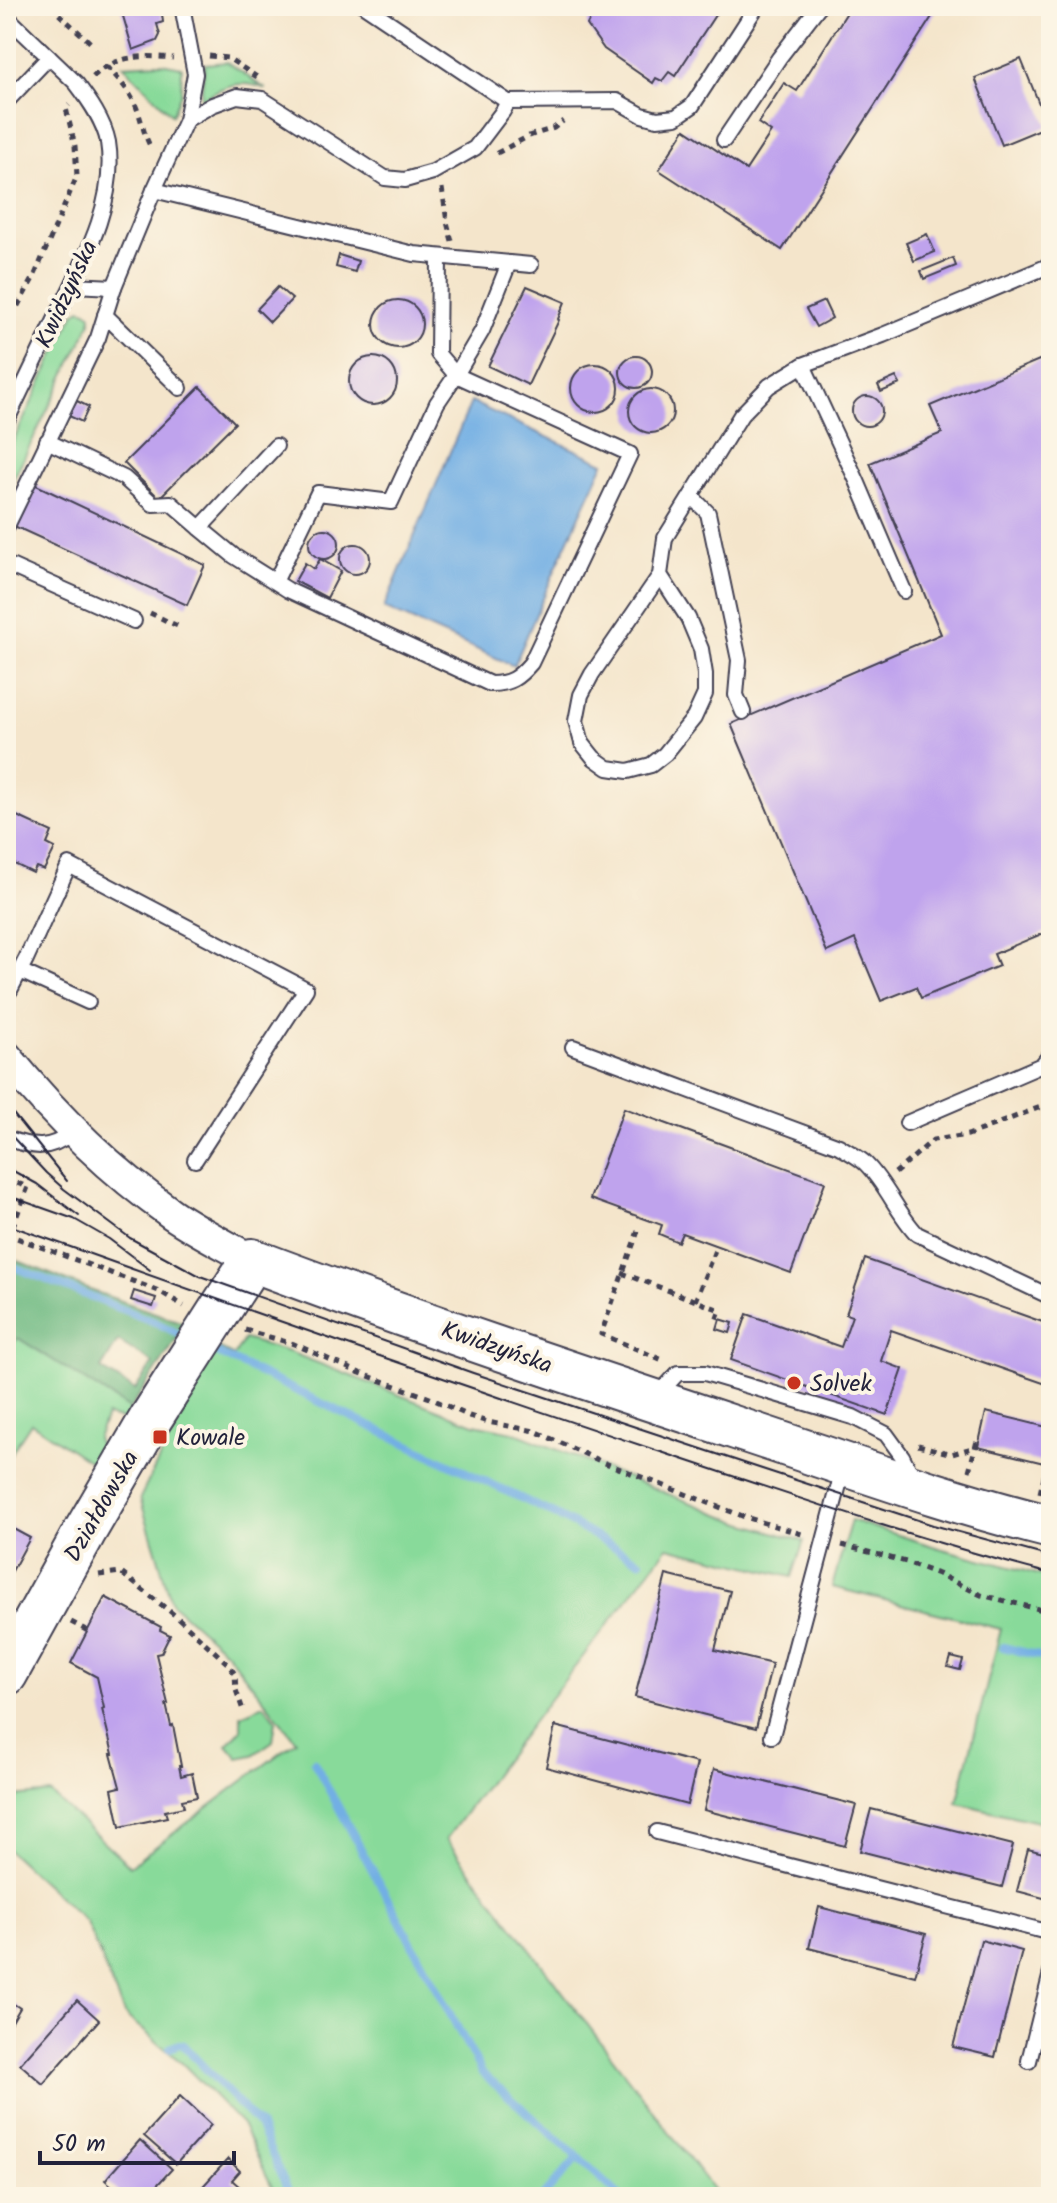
<svg xmlns="http://www.w3.org/2000/svg" width="1057" height="2203" viewBox="0 0 1057 2203" font-family="Kalam,sans-serif">
<style>
.green{fill:#88da9a;stroke:#557e6a;stroke-width:2}
.forest{fill:#6eba82;stroke:#486e5e;stroke-width:2;fill-rule:evenodd}
.water{fill:#72afe4;stroke:#4a6890;stroke-width:2}
.lines{fill:none;stroke-linecap:round;stroke-linejoin:round}
.stream{stroke:#72afe4;stroke-width:8}
.building{fill:#bfa3ed}
.lane-casing{stroke:#423f51;stroke-width:18}
.street-casing{stroke:#423f51;stroke-width:34}
.secondary-casing{stroke:#423f51;stroke-width:46}
.path{stroke:#423f51;stroke-width:5;stroke-dasharray:6 6;stroke-linecap:butt}
.lane{stroke:#fff;stroke-width:14}
.street{stroke:#fff;stroke-width:30}
.secondary{stroke:#fff;stroke-width:42}
.tram{stroke:#22223b;stroke-width:2}
.poi-dot{fill:#c8321e;stroke:#fcf5e5;stroke-width:3}
.labels{text-anchor:middle;stroke-width:8;stroke-linejoin:round;paint-order:stroke}
.street-label{font-size:24px;fill:#22223b;stroke:#fcf5e5}
.poi-label{font-size:24px;fill:#22223b;stroke:#fcf5e5;text-anchor:start}
</style>
<rect width="100%" height="100%" fill="#fcf5e5"/>
<filter id="ink" filterUnits="userSpaceOnUse"><feTurbulence type="fractalNoise" baseFrequency=".0125" numOctaves="2"/><feDisplacementMap in="SourceGraphic" scale="16" xChannelSelector="R" yChannelSelector="G"/><feConvolveMatrix kernelMatrix="1 2 1 2 8 2 1 2 1" color-interpolation-filters="sRGB"/></filter>
<filter id="wash" filterUnits="userSpaceOnUse"><feTurbulence type="fractalNoise" baseFrequency=".006" numOctaves="4" result="noise"/><feDisplacementMap in="SourceGraphic" scale="32" xChannelSelector="R" yChannelSelector="G"/><feGaussianBlur stdDeviation="1.8" result="paint"/><feColorMatrix in="noise" values="0 0 0 0 0 0 0 0 0 0 0 0 0 0 0 0 0 1.4 0 .05"/><feComposite in="paint" operator="in"/></filter>
<g filter="url(#wash)">
<rect width="100%" height="100%" fill="#f4e5cb"/>
<g class="green">
<path d="M227,62L266,89C242,79 223,85 203,99L201,98L205,64Z"/>
<polygon points="161,63 182,67 181,93 172,115 123,65"/>
<polygon points="81,309 87,311 91,315 91,322 6,494 6,456 71,320 75,313"/>
<polygon points="18,1337 130,1409 125,1420 106,1416 97,1438 103,1459 97,1467 31,1423 6,1461 6,1350"/>
<polygon points="244,1339 292,1353 474,1424 513,1432 739,1522 804,1541 792,1577 668,1547 550,1699 446,1839 719,2197 277,2197 242,2124 183,2064 124,2014 86,1922 6,1848 6,1798 50,1793 130,1866 296,1741 227,1653 172,1604 140,1498 215,1346 234,1356"/>
<polygon points="851,1520 939,1548 1051,1578 1051,1825 957,1803 1001,1629 832,1587"/>
<polygon points="264,1705 276,1721 273,1741 253,1755 238,1758 227,1745 241,1730 241,1715"/>
</g>
<path class="forest" d="M6,1256L90,1290L187,1324L130,1409L18,1338L6,1350ZM118,1341L153,1363L135,1390L101,1369Z"/>
<polygon class="water" points="471,402 604,463 558,563 514,666 384,608"/>
<g class="lines">
<g class="stream">
<polyline points="6,1264 157,1323 179,1334"/>
<polyline points="213,1351 556,1515 640,1561"/>
<polyline points="1003,1647 1051,1659"/>
<polyline points="314,1762 482,2073 578,2157 621,2197"/>
<polyline points="170,2048 179,2044 183,2045 259,2125 291,2197"/>
<polyline points="543,2197 578,2157"/>
</g>
</g>
<g id="blocks">
<g class="building">
<polygon points="120,6 161,6 163,22 157,24 160,35 157,41 133,50"/>
<polygon points="570,6 721,6 675,76 669,72 662,81 656,78 653,83 604,49 587,25 590,19"/>
<polygon points="851,6 926,6 935,12 782,250 659,170 685,129 746,170 771,132 758,123 784,83 797,91"/>
<polygon points="1021,59 1048,126 1002,145 975,78"/>
<polygon points="927,234 935,252 914,261 906,243"/>
<polygon points="339,255 358,261 355,272 336,267"/>
<polygon points="953,258 956,266 924,279 921,271"/>
<polygon points="527,286 565,302 558,319 559,320 528,385 488,366"/>
<polygon points="278,287 292,299 270,322 257,309"/>
<circle cx="398" cy="324" r="24"/>
<polygon points="824,301 832,318 816,327 806,309"/>
<polygon points="1051,355 1051,930 994,954 999,966 921,998 916,987 881,1001 855,939 827,952 731,724 941,634 870,463 942,433 930,406"/>
<circle cx="636" cy="372" r="16"/>
<circle cx="373" cy="381" r="24"/>
<circle cx="595" cy="388" r="24"/>
<polygon points="896,377 900,384 881,392 878,385"/>
<polygon points="200,387 235,423 159,498 124,463"/>
<circle cx="651" cy="411" r="22"/>
<circle cx="867" cy="411" r="15"/>
<polygon points="77,401 89,407 82,422 69,416"/>
<polygon points="34,484 205,565 187,605 14,526"/>
<circle cx="324" cy="544" r="15"/>
<circle cx="355" cy="559" r="15"/>
<polygon points="320,559 341,571 327,598 295,581 305,563 314,569"/>
<polygon points="6,811 52,832 47,844 55,848 44,870 36,867 33,873 6,860"/>
<polygon points="624,1108 825,1182 791,1273 682,1233 678,1242 659,1234 662,1225 590,1199"/>
<polygon points="865,1259 1051,1325 1051,1369 1046,1384 891,1330 881,1361 903,1369 887,1415 731,1360 747,1314 841,1347 852,1316 846,1314"/>
<polygon points="134,1291 156,1298 153,1307 131,1300"/>
<polygon points="720,1319 733,1323 730,1333 717,1329"/>
<polygon points="986,1412 1051,1428 1051,1436 1044,1463 978,1447"/>
<polygon points="6,1525 30,1538 6,1582"/>
<polygon points="666,1575 730,1591 715,1650 772,1664 756,1728 635,1697"/>
<polygon points="105,1597 161,1627 160,1630 170,1635 161,1653 156,1654 168,1704 166,1704 171,1726 173,1725 181,1766 179,1766 181,1776 192,1773 197,1797 182,1800 184,1807 165,1811 167,1817 120,1827 112,1789 120,1787 111,1754 113,1754 102,1709 104,1708 97,1677 71,1663"/>
<polygon points="951,1657 963,1660 960,1670 948,1667"/>
<polygon points="555,1726 697,1763 687,1805 546,1767"/>
<polygon points="714,1769 856,1805 845,1846 704,1810"/>
<polygon points="871,1809 1013,1845 1002,1887 860,1851"/>
<polygon points="1028,1849 1051,1855 1051,1900 1017,1891"/>
<polygon points="819,1907 926,1934 915,1976 809,1948"/>
<polygon points="981,1940 1022,1951 995,2057 953,2047"/>
<polygon points="6,1999 20,2008 6,2032"/>
<polygon points="77,2000 99,2020 43,2084 20,2064"/>
<polygon points="180,2096 211,2125 176,2164 144,2136"/>
<polygon points="140,2140 172,2169 146,2197 124,2197 105,2180"/>
<polygon points="228,2159 240,2171 232,2180 251,2197 193,2197"/>
</g>
</g>
</g>
<g filter="url(#ink)">
<use href="#blocks" fill-opacity="0" stroke="#423f51" stroke-width="2"/>
<g class="lines">
<g class="lane-casing">
<g id="lane">
<polyline points="365,6 508,102 617,101 642,115 657,119 676,117 692,106 757,6"/>
<path d="M6,16L76,83C89,100 104,121 108,142C118,204 80,268 54,322C38,355 22,388 6,422"/>
<polyline points="6,102 49,57"/>
<polyline points="186,120 212,105 237,96 262,99 385,178 405,180 433,172 475,148 503,111 508,102"/>
<polyline points="724,140 779,58 819,6"/>
<polyline points="154,190 414,254 531,265"/>
<polyline points="439,257 438,354 456,375 482,331 509,263"/>
<polyline points="73,285 114,287 154,190 186,120 195,74 182,6"/>
<polyline points="105,315 180,388"/>
<polyline points="803,365 857,481 904,591"/>
<polyline points="47,441 124,478 153,504 171,503 200,528 276,446"/>
<polyline points="692,497 708,513 739,660 736,695 743,712"/>
<polyline points="6,528 98,338 114,287"/>
<path d="M200,528L234,556L288,590L490,684C510,684 518,678 531,663L630,454L456,375L437,403L391,502L318,493L275,582"/>
<polyline points="6,564 134,621"/>
<polyline points="660,575 688,618 701,649 705,674 705,694 694,718 665,754 651,765 628,771 608,768 594,758 582,743 576,721 581,695 592,674 660,575 665,538 741,415 769,386 803,365 883,335 1046,267 1051,261"/>
<polyline points="20,971 88,1002"/>
<polyline points="6,993 10,990 26,959 69,865 306,989 195,1160"/>
<path d="M573,1047L839,1146C848,1152 859,1157 866,1164C887,1185 897,1213 917,1234L1051,1297"/>
<polyline points="907,1123 1042,1065 1051,1054"/>
<path d="M6,1138C34,1148 49,1151 73,1132"/>
<polyline points="659,1397 665,1387 678,1373 705,1373 853,1417 886,1434 902,1456 908,1468 907,1481"/>
<polyline points="772,1736 844,1466"/>
<polyline points="657,1832 1051,1933"/>
<polyline points="1029,2061 1051,1973"/>
</g>
</g>
<g class="street-casing">
<path id="street" d="M6,1056C55,1116 108,1169 172,1214C197,1231 225,1245 252,1260"/>
</g>
<g class="secondary-casing">
<path id="secondary" d="M6,1674L84,1533L151,1418L252,1260C413,1321 576,1375 739,1429C843,1463 945,1501 1051,1527"/>
</g>
<g class="path">
<polyline points="50,6 92,44"/>
<polyline points="209,56 228,58 257,77"/>
<path d="M107,66C117,78 129,90 135,104C142,119 143,135 152,149"/>
<path d="M93,77C116,55 142,55 173,58"/>
<polyline points="497,153 529,136 554,128 563,121"/>
<polyline points="442,188 447,222 452,241"/>
<polyline points="6,327 34,277 77,176 75,146 66,108 69,105"/>
<polyline points="150,613 182,628"/>
<polyline points="895,1173 933,1140 968,1135 1051,1103"/>
<polyline points="6,1179 28,1187 9,1236"/>
<polyline points="6,1210 18,1214"/>
<polyline points="638,1231 601,1334 665,1361"/>
<polyline points="6,1234 159,1291 184,1306"/>
<polyline points="622,1273 720,1310 716,1321"/>
<polyline points="695,1301 715,1250"/>
<polyline points="245,1330 294,1344 360,1373 430,1398 469,1416 488,1422 535,1431 600,1461 745,1517 805,1535"/>
<polyline points="918,1445 952,1454 975,1447"/>
<polyline points="969,1471 977,1441"/>
<polyline points="1040,1493 1050,1452"/>
<polyline points="842,1545 906,1562 938,1574 981,1595 1051,1612"/>
<polyline points="99,1575 120,1572 177,1617 227,1663 235,1674 236,1690 244,1713"/>
<polyline points="71,1622 88,1631"/>
</g>
<use href="#lane" class="lane"/>
<use href="#street" class="street"/>
<use href="#secondary" class="secondary"/>
<g class="tram">
<polyline points="6,1105 67,1181"/>
<polyline points="6,1130 46,1173 64,1189 130,1238 200,1276 473,1373 759,1468 933,1525 1051,1557"/>
<polyline points="6,1167 37,1184 79,1216"/>
<polyline points="6,1195 74,1219 109,1239 150,1270"/>
<path d="M6,1224C221,1301 436,1377 652,1449C784,1493 916,1539 1051,1574"/>
</g>
</g>
</g>
<g class="poi-dot">
<circle cx="794" cy="1383" r="8"/>
<rect x="152" y="1429" width="16" height="16" rx="4"/>
</g>
<g class="labels">
<g class="street-label">
<text transform="translate(66 294) rotate(-65)" y="8">Kwidzyńska</text>
<text transform="translate(497 1347) rotate(19)" y="8">Kwidzyńska</text>
<text transform="translate(101 1506) rotate(-60)" y="8">Działdowska</text>
</g>
<g class="poi-label">
<text x="810" y="1391">Solvek</text>
<text x="176" y="1445">Kowale</text>
</g>
</g>
<rect width="1057" height="2203" fill="none" stroke="#fcf5e5" stroke-width="32"/>
<path d="M40 2151v12h194v-12" fill="none" stroke="#22223b" stroke-width="4"/>
<text x="52" y="2151" font-size="24" fill="#22223b" stroke="#fcf5e5" stroke-width="6" paint-order="stroke">50 m</text>
</svg>
